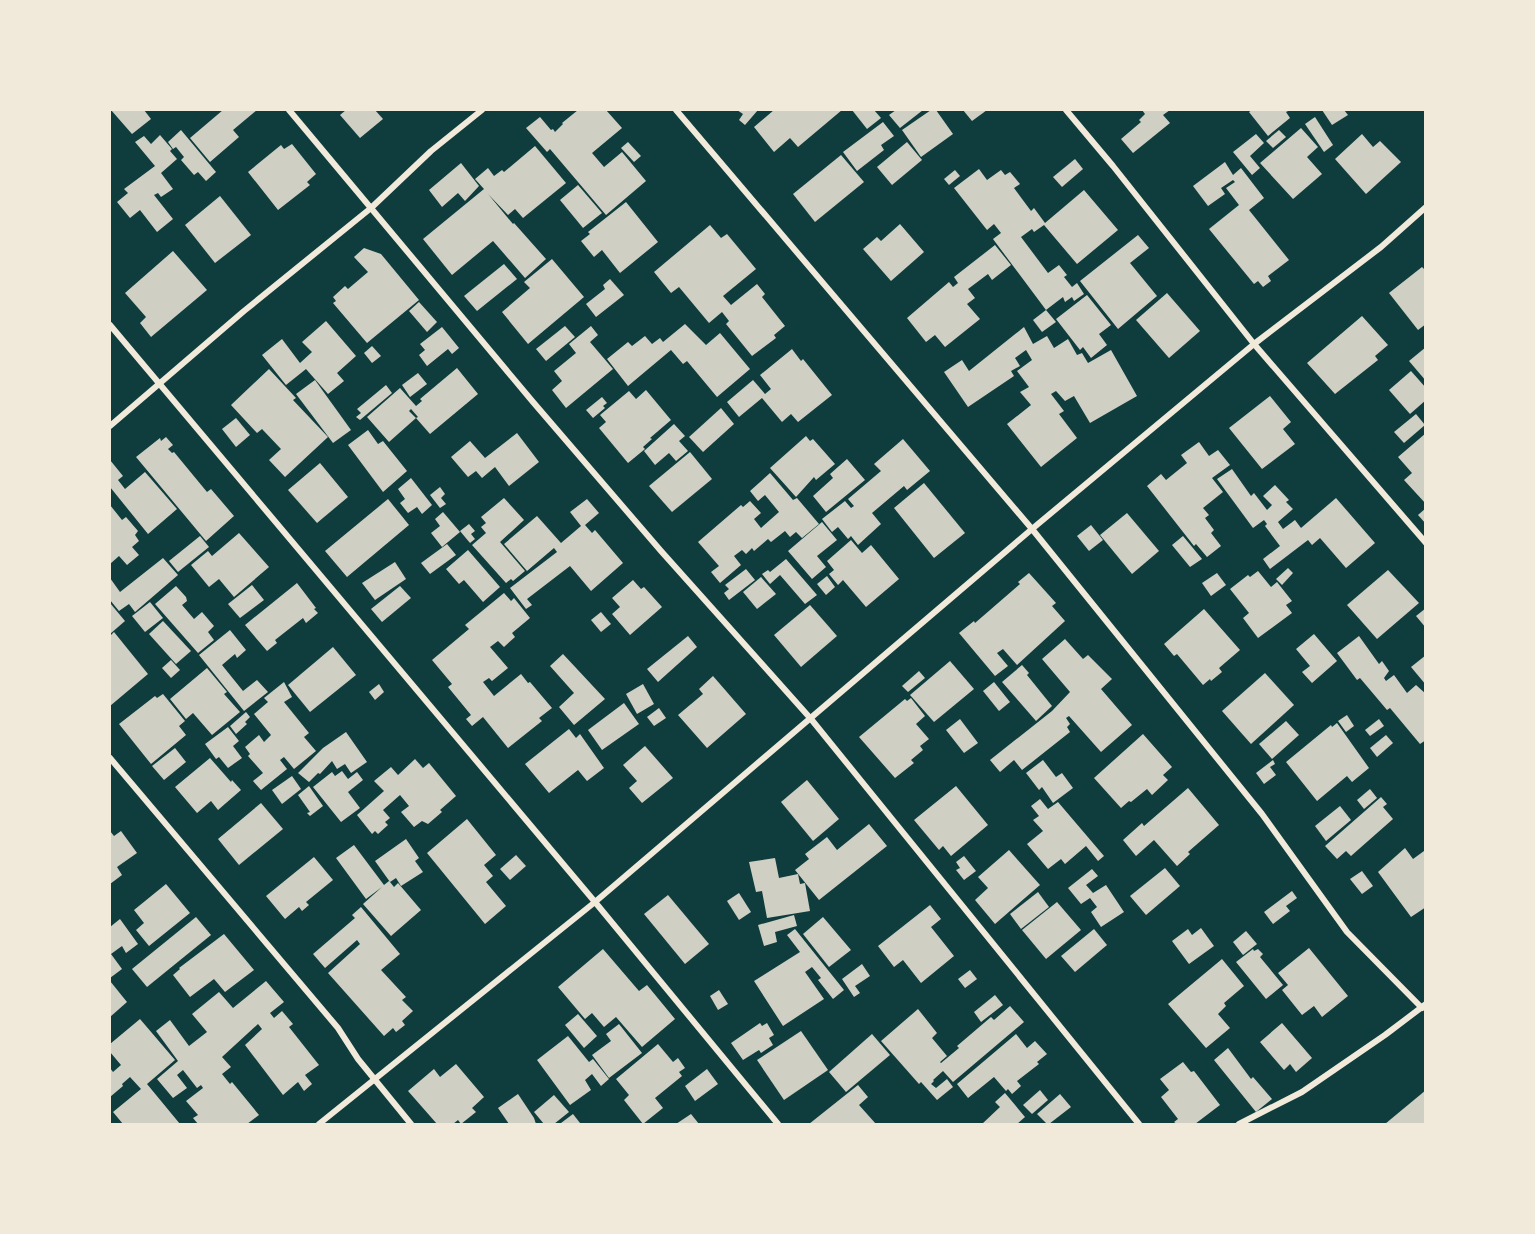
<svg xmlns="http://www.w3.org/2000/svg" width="1535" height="1234" viewBox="0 0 1535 1234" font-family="'Varela Round',sans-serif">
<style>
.building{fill:#cfcfc3}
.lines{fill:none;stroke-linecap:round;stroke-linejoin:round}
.minor{stroke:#f1e9da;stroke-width:6}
</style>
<rect width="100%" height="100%" fill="#0f3d3e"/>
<g class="building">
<polygon points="111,110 144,110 151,119 132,134"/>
<polygon points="223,110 257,110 233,130 239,137 210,162 190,138"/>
<polygon points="346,110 375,110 383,119 360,138 340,115"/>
<polygon points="578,110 606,110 622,128 592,153 604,167 622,152 646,181 606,215 550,149 547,152 526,128 540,117 551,130 553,129 555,132 563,124 562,123"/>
<polygon points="737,110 758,110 745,125 739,120 743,114"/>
<polygon points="774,110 842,110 798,147 790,138 774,152 754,127"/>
<polygon points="852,110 874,110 881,118 867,129"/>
<polygon points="896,110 923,110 900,128 889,115"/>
<polygon points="931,110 936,110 953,134 921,157 902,130"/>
<polygon points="963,110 987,110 972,121"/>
<polygon points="1142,110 1170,110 1163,115 1170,123 1133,153 1121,139 1141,122 1139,120 1145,114"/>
<polygon points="1252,110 1290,110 1286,112 1290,118 1268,136 1249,112"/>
<polygon points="1322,110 1344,110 1348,115 1332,125"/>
<polygon points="1315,117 1333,145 1324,152 1305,124"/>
<polygon points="883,122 894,136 881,145 884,150 857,171 843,152"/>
<polygon points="1301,128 1318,147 1307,157 1322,174 1293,199 1260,163"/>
<polygon points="181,130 216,172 206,181 198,172 194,175 181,160 184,157 176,147 173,149 168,142"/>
<polygon points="1279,130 1286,137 1273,148 1266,141"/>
<polygon points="1256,134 1264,143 1250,156 1260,168 1252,175 1233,152"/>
<polygon points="1362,134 1373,147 1380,141 1401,162 1366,194 1335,159"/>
<polygon points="160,135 172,149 170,151 177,159 161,173 173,189 161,197 158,193 154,195 173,219 157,232 140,210 130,218 117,202 128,193 124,189 155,166 135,142 144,136 151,144"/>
<polygon points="628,142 641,156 634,162 621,148"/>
<polygon points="907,142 922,160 892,185 877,167"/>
<polygon points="292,144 316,174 307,182 310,185 278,210 248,172 281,145 284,149"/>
<polygon points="535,146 566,183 523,218 515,209 508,215 488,194 513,224 514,223 546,259 525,278 493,241 452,275 423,239 484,189 475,179 488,168 494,176 502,170 504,172"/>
<polygon points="841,155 864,182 815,222 793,194"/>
<polygon points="1075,159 1083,169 1062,187 1053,177"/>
<polygon points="1225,162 1233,175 1241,168 1264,198 1249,210 1289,260 1268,276 1271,281 1263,287 1258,281 1254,284 1209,229 1239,205 1226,188 1235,182 1233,180 1221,188 1225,194 1208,206 1193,186"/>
<polygon points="461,163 479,186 465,201 458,193 442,207 429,190"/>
<polygon points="979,169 987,180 1001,170 1005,175 1010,172 1020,184 1014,188 1031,211 1034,208 1045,223 1084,190 1118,230 1077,264 1044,225 1034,232 1032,229 1021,237 1048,273 1059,265 1067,275 1064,277 1072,287 1077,283 1084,294 1074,301 1072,297 1065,302 1063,297 1046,310 993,239 1001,233 994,224 987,230 954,188"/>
<polygon points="955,170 960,176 949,185 944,179"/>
<polygon points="578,185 602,213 583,228 560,200"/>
<polygon points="220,196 251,235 215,263 185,225"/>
<polygon points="626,202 658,242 620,273 602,250 594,257 581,241 590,234 588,232"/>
<polygon points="900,224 924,252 891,281 863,249 877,237 881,241"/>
<polygon points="710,225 721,238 727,234 756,269 723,296 731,305 757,284 765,294 762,297 785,326 774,335 776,338 752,356 726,324 729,321 722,312 709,323 679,287 671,293 654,272"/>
<polygon points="1138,235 1149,248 1130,263 1157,296 1118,329 1080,281"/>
<polygon points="995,245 1011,265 992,280 988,274 968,289 975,298 967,304 980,319 945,347 935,335 926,342 907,318 949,282 953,287 958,283 954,277"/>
<polygon points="364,248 381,254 419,300 367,343 333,303 336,301 333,297 345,286 348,289 368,272 354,257"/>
<polygon points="173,251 207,290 151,337 140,323 146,317 125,293"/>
<polygon points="552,259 584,297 528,344 502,312 530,288 524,282"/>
<polygon points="504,264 517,279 477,311 464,296"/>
<polygon points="1422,267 1426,271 1426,324 1418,330 1389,293"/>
<polygon points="610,279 624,295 596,317 586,304 605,289 603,285"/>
<polygon points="1167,293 1200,331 1169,358 1136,320"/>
<polygon points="1087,295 1111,325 1099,334 1107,345 1091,358 1083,347 1080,350 1056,319"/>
<polygon points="419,302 437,322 427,332 409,311"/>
<polygon points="1046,310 1056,322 1042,332 1033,320"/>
<polygon points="1362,316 1388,345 1375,356 1378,360 1335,394 1307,363"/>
<polygon points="326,321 356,356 337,373 344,381 328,394 306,369 286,385 262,355 282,339 300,363 312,352 302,342"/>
<polygon points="685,324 706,345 720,333 750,369 717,397 687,361 683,364 671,350 628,386 607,359 628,342 632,346 645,336 652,344 660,338 663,342"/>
<polygon points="565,326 575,337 546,361 536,349"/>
<polygon points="591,326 598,335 590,342 613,369 566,408 552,390 562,381 554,371 576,353 569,344"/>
<polygon points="442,327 459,348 452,354 448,349 427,366 419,355 425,350 420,344"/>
<polygon points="1024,327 1033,344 1047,336 1054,348 1068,339 1077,355 1082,353 1088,363 1111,350 1137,396 1090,423 1074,396 1065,401 1056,391 1051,394 1064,411 1059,414 1077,438 1041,467 1007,424 1031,405 1020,392 1029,387 1017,371 1032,360 1026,350 1015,358 1020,366 1011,371 1014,376 968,407 944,372 962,360 969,371"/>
<polygon points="372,346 381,356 372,363 364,353"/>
<polygon points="1426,347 1426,381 1409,361"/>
<polygon points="792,349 801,361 803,359 832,395 798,422 791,414 782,422 762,398 739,417 727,402 753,380 765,394 771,389 760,375"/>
<polygon points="457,368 478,394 430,434 416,418 418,417 411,409 409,411 416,418 389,442 367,417 400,388 416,406 422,401 420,399"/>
<polygon points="269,369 296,398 293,400 328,437 285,477 269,460 281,449 262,429 257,433 231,405"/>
<polygon points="1411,371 1426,388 1426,400 1410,414 1389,390"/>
<polygon points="418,373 427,384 410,397 402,385"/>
<polygon points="315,380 351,430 333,443 296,394"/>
<polygon points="386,385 392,393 360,420 356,417 361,413 357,409"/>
<polygon points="646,390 671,420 650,438 652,439 643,447 645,449 628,463 599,428 606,422 600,415 629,391 636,399"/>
<polygon points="1270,396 1291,422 1283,429 1295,444 1262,469 1229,428"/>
<polygon points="602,397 607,403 603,406 605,408 593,418 586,410"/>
<polygon points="721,408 734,424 703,452 689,437"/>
<polygon points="1416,414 1425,425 1404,443 1394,432"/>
<polygon points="236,418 250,435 236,447 222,429"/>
<polygon points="674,424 685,436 679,441 688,451 676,461 669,453 655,465 644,451"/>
<polygon points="368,430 378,444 383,441 407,471 383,492 348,445"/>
<polygon points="517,433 539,462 509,486 495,467 482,478 476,471 468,477 451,457 470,441 485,458"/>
<polygon points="1426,433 1426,504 1404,480 1412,473 1398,457"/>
<polygon points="806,436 810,441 813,439 835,464 816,480 814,477 796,497 770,468"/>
<polygon points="166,437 173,445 168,449 172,453 174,452 207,492 211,489 234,516 206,541 136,457 160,438 161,441"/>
<polygon points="903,439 930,471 907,490 904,486 872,513 881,524 858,545 851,536 848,539 838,527 832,532 822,519 845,501 851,508 854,506 848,499 881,471 874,464"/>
<polygon points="1199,442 1209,456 1218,450 1230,465 1212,478 1223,492 1203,508 1209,515 1205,518 1214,530 1211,533 1221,546 1207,557 1196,544 1194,546 1147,486 1161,474 1166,480 1187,463 1181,455"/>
<polygon points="690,452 712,479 672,512 649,486"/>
<polygon points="847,459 865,480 826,512 813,496 833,478 830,474"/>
<polygon points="110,460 123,476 118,480 125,489 145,472 177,509 148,534 110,487"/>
<polygon points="320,463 348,497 317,523 288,490"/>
<polygon points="1232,469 1251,496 1254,493 1267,510 1272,505 1263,496 1275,485 1289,500 1286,502 1293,509 1278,522 1283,529 1295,520 1301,528 1336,498 1375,543 1346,568 1320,538 1312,545 1308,540 1270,569 1263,559 1280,546 1265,526 1267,524 1264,520 1253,528 1217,479"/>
<polygon points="770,473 793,500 797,498 819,524 802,538 796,532 790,537 785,531 771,542 768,539 754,551 752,548 746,554 742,550 734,556 741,565 720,583 711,572 719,566 698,542 741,505 743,507 750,501 761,513 754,519 761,528 779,512 765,495 758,501 750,491"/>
<polygon points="411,478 432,505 422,514 417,507 408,513 400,503 405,499 398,489"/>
<polygon points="924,483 965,533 934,558 894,508"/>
<polygon points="440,487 445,494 441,498 446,504 440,508 430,495"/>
<polygon points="504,498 524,520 500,542 525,571 513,581 511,579 506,583 472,545 486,533 481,527 486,523 481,517"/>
<polygon points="388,499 409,525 347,577 325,551"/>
<polygon points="587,499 599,513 585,525 592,533 595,530 623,563 591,591 570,566 527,599 532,605 526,609 510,588 557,552 554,548 527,571 504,544 537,516 561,543 581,526 570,512"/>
<polygon points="110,505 122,520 126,517 138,531 135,535 139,541 132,547 139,555 127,565 119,556 110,564"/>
<polygon points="1426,508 1426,524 1418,515"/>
<polygon points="443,512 460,532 442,547 431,533 440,526 435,519"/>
<polygon points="1127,513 1159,551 1132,574 1100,535"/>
<polygon points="822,522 837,540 817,556 826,567 812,579 788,551"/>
<polygon points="469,524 475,531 471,534 475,539 470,543 460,531"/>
<polygon points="1091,525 1103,540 1089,551 1077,536"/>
<polygon points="239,533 269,567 234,597 219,579 209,587 191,565 208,551 212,556"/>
<polygon points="200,536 209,547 178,572 169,561"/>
<polygon points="1183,536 1202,559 1190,567 1172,545"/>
<polygon points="851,540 862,553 871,545 899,579 866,607 843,580 838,585 829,574 834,570 827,561"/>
<polygon points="447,544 456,555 430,574 421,563"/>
<polygon points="468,550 500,587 483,602 464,580 459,584 446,569"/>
<polygon points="163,558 178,575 135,612 129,604 119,611 110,600 110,578 120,592"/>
<polygon points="786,559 817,595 805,604 780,575 770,584 762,574 768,570 770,572"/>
<polygon points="395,562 406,579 375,600 362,583"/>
<polygon points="1288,568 1293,573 1282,585 1276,579"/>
<polygon points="746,569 755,580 729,600 724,593 729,589 725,585"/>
<polygon points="1388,570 1419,603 1377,639 1347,605"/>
<polygon points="1258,571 1271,587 1277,582 1292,601 1286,605 1292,613 1258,638 1243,618 1249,613 1230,589 1248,575 1250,577"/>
<polygon points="1029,573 1056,603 1052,606 1065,621 1017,665 1003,649 997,653 1008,666 995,676 959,633 974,621 975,623 1020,584 1018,582"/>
<polygon points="1217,573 1226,585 1211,596 1202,583"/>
<polygon points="827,576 835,587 826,595 817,584"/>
<polygon points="761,577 776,594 757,609 743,592"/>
<polygon points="633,580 641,589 644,587 662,607 630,635 612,614 620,607 612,598"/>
<polygon points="297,583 316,608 314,609 318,613 306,623 303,618 275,640 277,643 267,651 245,625"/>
<polygon points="252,585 264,600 240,618 228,604"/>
<polygon points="176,586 186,597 187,601 182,605 194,619 202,612 214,626 208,632 214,640 198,653 155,604"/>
<polygon points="400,586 411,598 382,622 371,609"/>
<polygon points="504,593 511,601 514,598 530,618 512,633 515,637 504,647 498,641 490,647 508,668 492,681 489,678 483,682 494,696 521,674 528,683 530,682 552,708 539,718 542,721 508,748 483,717 472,726 466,719 471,715 448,687 452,684 432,660 469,629 465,625"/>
<polygon points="150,602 163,618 145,632 132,616"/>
<polygon points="110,603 125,621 110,634"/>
<polygon points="810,605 837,636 801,667 774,635"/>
<polygon points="1426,608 1426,628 1416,616"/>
<polygon points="1204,609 1240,650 1219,668 1222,672 1211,681 1210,679 1203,685 1177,654 1174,656 1164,644"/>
<polygon points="601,612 611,624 601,632 591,620"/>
<polygon points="163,621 191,651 176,664 149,634"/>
<polygon points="230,630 246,650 237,658 235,654 222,665 243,691 257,680 268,692 244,711 199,655"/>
<polygon points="114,632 148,674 110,706 110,636"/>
<polygon points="1314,634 1337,661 1312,683 1302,672 1310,666 1296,649"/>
<polygon points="688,636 697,647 658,682 647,669"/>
<polygon points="1359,636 1379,664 1382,661 1389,671 1384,678 1386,681 1394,675 1407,693 1416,685 1426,694 1426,740 1420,744 1390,708 1387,710 1360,678 1357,680 1337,653"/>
<polygon points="1065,639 1083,659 1088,655 1112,679 1101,689 1132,725 1101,752 1069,716 1066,718 1070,724 1067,727 1070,732 1022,770 1014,760 1000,772 990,760 1052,711 1070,692 1042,659"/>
<polygon points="333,647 356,675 310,712 288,685"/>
<polygon points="563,654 605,699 574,725 559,707 574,693 550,666"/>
<polygon points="1426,655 1426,685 1411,667"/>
<polygon points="171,660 180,670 171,678 162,668"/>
<polygon points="950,661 974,689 934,722 910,695"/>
<polygon points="1022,665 1029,673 1027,675 1052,706 1036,721 1002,682"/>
<polygon points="207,668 227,692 224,694 240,712 212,735 193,713 186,719 170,699"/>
<polygon points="919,671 925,678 908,692 902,686"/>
<polygon points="1265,673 1294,705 1251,744 1222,711"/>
<polygon points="713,676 746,714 707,748 678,715 703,694 699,689"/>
<polygon points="284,682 292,697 284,702 309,733 304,737 316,751 294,769 284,757 280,760 287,769 261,790 253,781 263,773 248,756 250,754 245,747 259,735 264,742 271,735 254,714 268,702 264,698"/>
<polygon points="994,682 1010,702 999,711 983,691"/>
<polygon points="379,684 384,692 375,700 369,692"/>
<polygon points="643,684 654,704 637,714 626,694"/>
<polygon points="163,694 185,721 179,726 186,735 151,764 119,724 155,696 157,698"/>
<polygon points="911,698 925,716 916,724 929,739 920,746 923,750 911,760 914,763 895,778 859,737 905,699 907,701"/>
<polygon points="624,703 639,724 602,750 588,730"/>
<polygon points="659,708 666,718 654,726 647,717"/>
<polygon points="246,712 250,717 245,722 247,724 236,734 230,726"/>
<polygon points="1347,715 1354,726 1346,732 1338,721"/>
<polygon points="960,719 978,743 964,753 946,730"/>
<polygon points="1379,719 1384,726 1370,736 1365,730"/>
<polygon points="1286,721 1299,735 1272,759 1259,744"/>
<polygon points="1337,723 1369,768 1352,782 1347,776 1317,801 1286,762 1331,725 1332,727"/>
<polygon points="228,727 239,741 233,746 242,758 228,768 219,757 216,759 205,744"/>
<polygon points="569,729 576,738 580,734 604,768 587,781 578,770 549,793 525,764"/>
<polygon points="346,732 367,762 351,773 345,764 337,769 332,761 320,774 318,773 309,782 298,773 323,748"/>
<polygon points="1143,734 1172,767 1163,775 1168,780 1152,795 1147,789 1131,802 1129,801 1121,808 1094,778"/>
<polygon points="1386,735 1393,743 1377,757 1370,748"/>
<polygon points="645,746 673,778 642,803 629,788 637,781 623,765"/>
<polygon points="175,748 186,762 164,780 152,766"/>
<polygon points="210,758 231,782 232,780 241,790 218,810 211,801 197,813 175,787"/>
<polygon points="415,759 423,768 429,763 456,796 440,810 442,812 428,824 422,821 414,827 401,812 409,806 400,795 383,810 390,818 385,822 388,825 378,834 375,831 372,834 357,815 384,791 374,781 391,767 398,775"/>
<polygon points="1043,760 1056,777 1062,773 1073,788 1053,803 1042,787 1039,790 1026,773"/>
<polygon points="1273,760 1275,764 1270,767 1276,775 1264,784 1256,773"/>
<polygon points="342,771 348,779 357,772 363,780 348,792 360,808 341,822 313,787 332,772 335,776"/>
<polygon points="292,776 301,789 282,804 272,790"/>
<polygon points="807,780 839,819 813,841 781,802"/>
<polygon points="309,786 323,806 310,816 307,813 310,812 298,795"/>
<polygon points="956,786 988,825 951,856 943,846 939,850 914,820"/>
<polygon points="1188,788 1219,825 1188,852 1190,854 1177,866 1154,840 1136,856 1123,840 1142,823 1144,826"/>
<polygon points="1370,789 1377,798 1364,809 1357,800"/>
<polygon points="1381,797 1387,804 1383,807 1393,819 1351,856 1346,851 1337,859 1325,846"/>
<polygon points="1040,799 1048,809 1058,802 1104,856 1098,861 1086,846 1065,864 1061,859 1048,869 1027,844 1043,831 1033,820 1039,816 1031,806"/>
<polygon points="261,803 283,829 239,865 218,839"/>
<polygon points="1340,806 1351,820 1326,841 1315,826"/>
<polygon points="467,819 496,855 484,865 493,876 486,882 506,906 485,924 427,853"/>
<polygon points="869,824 887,846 819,900 795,870 809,859 805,854 827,837 837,850"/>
<polygon points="110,831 114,836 121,831 137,853 117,867 122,875 110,884"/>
<polygon points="406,839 419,858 415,861 423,872 401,886 396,878 390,882 394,887 398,883 421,910 391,936 363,904 382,887 366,899 336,858 354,845 384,885 389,881 390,882 375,861"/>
<polygon points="1405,848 1413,859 1424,851 1426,853 1426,907 1411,917 1378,872"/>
<polygon points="1009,850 1040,885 995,924 975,900 988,888 978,877"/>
<polygon points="516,855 526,866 510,880 500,869"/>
<polygon points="964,856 976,871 964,880 956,870 960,868 956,862"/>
<polygon points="314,857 333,880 306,902 309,905 302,911 299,907 285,919 266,896"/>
<polygon points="775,858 779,878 798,874 800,884 805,883 810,911 767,918 762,891 756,892 749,862"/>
<polygon points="1165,868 1180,886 1146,915 1130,896"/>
<polygon points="1092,869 1098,876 1086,885 1093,893 1106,885 1124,912 1101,927 1091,912 1097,907 1090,898 1081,904 1068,888"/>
<polygon points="1362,871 1373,886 1362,894 1350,879"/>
<polygon points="166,884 190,913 149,946 136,930 144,923 134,910"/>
<polygon points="1292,891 1297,898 1286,906 1290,911 1273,924 1264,912"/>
<polygon points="1038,892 1049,907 1021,929 1010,914"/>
<polygon points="739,893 751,912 739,920 727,901"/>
<polygon points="668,895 709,944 685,964 644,914"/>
<polygon points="1057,902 1081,930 1046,959 1022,930"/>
<polygon points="930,905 941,919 931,927 954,956 921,983 903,960 894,967 878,946"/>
<polygon points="361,907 400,954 381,970 406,997 402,1000 413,1011 402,1021 405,1025 396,1032 393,1028 384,1036 328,973 360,944 357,940 325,968 313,954 355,918 352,915"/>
<polygon points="794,915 797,926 775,932 777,942 764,946 758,925"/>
<polygon points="196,917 211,935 147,987 132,969"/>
<polygon points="823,917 851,950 829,967 803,934"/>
<polygon points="120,919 138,944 126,953 122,946 111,954 122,969 110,978 110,927"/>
<polygon points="1201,928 1214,946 1189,964 1172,941 1188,929 1192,935"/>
<polygon points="795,929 844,990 833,999 818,980 821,978 812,967 805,972 824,999 783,1026 754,981 800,952 787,935"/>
<polygon points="1094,929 1107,945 1075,972 1061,956"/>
<polygon points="1246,931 1257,944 1243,955 1233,942"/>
<polygon points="224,934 254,970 225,992 214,979 190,997 173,975 180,969 179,968"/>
<polygon points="1309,948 1348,996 1322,1017 1314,1006 1302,1015 1282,990 1288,985 1278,973"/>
<polygon points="603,949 639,991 647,985 675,1019 642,1047 616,1017 604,1027 592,1013 585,1019 558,987"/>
<polygon points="1253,949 1254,951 1258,949 1263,954 1260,957 1283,985 1266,999 1236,962"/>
<polygon points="1222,959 1244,986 1224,1003 1226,1006 1218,1014 1230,1028 1206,1048 1168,1004"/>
<polygon points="862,964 870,976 855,986 860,993 854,997 842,979"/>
<polygon points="970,970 977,979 965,988 958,979"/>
<polygon points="110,981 127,1002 110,1017"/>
<polygon points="266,981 284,1002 270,1013 274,1018 282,1011 293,1024 289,1027 319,1065 305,1075 312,1084 304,1091 298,1082 283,1095 245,1045 262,1029 258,1024 222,1057 231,1067 222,1074 230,1084 232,1082 259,1115 247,1124 198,1124 193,1118 198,1115 186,1101 203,1088 201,1085 197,1088 183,1070 177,1075 187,1088 173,1098 157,1079 178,1061 156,1031 170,1020 189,1046 207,1032 192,1014 219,992 233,1008"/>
<polygon points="719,990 728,1004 718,1010 710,996"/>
<polygon points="995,995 1003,1005 981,1022 974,1012"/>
<polygon points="1010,1006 1024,1022 953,1082 943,1071 933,1080 934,1081 931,1084 936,1088 947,1079 953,1087 937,1100 921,1082 919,1084 881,1041 918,1009 937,1033 932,1038 947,1056 940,1062 941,1063 959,1048 957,1046 991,1017 994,1020"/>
<polygon points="578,1014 597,1036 584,1048 565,1025"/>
<polygon points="140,1019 175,1060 147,1084 180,1124 123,1124 113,1112 141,1089 130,1077 122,1084 123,1086 110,1097 110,1068 113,1072 121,1065 110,1052 110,1044"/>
<polygon points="760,1023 762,1026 767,1023 774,1035 769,1038 773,1045 761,1053 759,1050 743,1060 731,1043"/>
<polygon points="1282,1023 1312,1058 1296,1072 1290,1064 1284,1070 1260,1042"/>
<polygon points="619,1024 642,1053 609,1078 592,1055 611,1041 606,1034"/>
<polygon points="801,1031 828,1070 784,1100 757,1060"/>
<polygon points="872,1034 890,1055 846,1092 829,1072"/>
<polygon points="1016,1034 1027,1048 1035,1041 1047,1054 1037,1062 1039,1064 1017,1081 1021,1086 1012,1094 1008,1089 1006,1091 994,1077 968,1098 957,1084"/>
<polygon points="568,1036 589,1062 593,1059 609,1079 601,1086 592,1074 585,1080 591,1090 570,1105 537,1060"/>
<polygon points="658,1044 673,1062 678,1058 685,1068 679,1072 682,1076 655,1098 663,1108 643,1124 624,1100 629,1095 616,1079"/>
<polygon points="1228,1048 1251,1079 1253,1077 1272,1099 1256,1112 1214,1060"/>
<polygon points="1183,1062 1191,1072 1194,1071 1220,1105 1195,1124 1177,1124 1174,1122 1178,1119 1161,1097 1169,1090 1160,1079"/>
<polygon points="456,1064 484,1097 472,1108 476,1112 461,1124 458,1120 453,1124 437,1124 408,1091 434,1069 440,1077"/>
<polygon points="707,1069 718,1084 695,1101 685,1086"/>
<polygon points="858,1085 868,1097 859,1105 876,1124 809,1124"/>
<polygon points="1040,1090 1048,1100 1032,1114 1023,1105"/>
<polygon points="1426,1090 1426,1124 1385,1124"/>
<polygon points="1005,1093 1025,1117 1017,1124 982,1124 1000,1107 995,1102"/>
<polygon points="518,1094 534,1118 536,1124 509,1124 498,1108"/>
<polygon points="1060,1094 1071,1107 1049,1124 1047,1124 1037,1114"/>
<polygon points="554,1095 569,1112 554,1124 544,1124 534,1112"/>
<polygon points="573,1114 580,1123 577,1124 562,1124 561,1123"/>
<polygon points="691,1114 699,1124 676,1124"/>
</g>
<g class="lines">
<g class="minor">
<polyline points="289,110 533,402 661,551 811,719 1139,1124"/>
<polyline points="676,110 1032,529 1262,814 1347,932 1422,1008"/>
<polyline points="1066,110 1113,166 1254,344 1426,543"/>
<polyline points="110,325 595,902 778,1124"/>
<polyline points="110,426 244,311 371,208 431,151 482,110"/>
<polyline points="110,758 338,1028 358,1059 411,1124"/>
<polyline points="319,1124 595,902 1032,529 1254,344 1381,247 1426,207"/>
<polyline points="1239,1124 1302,1092 1385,1035 1426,1004"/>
</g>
</g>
<rect width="1535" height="1234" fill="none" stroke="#f1e9da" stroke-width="222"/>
</svg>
